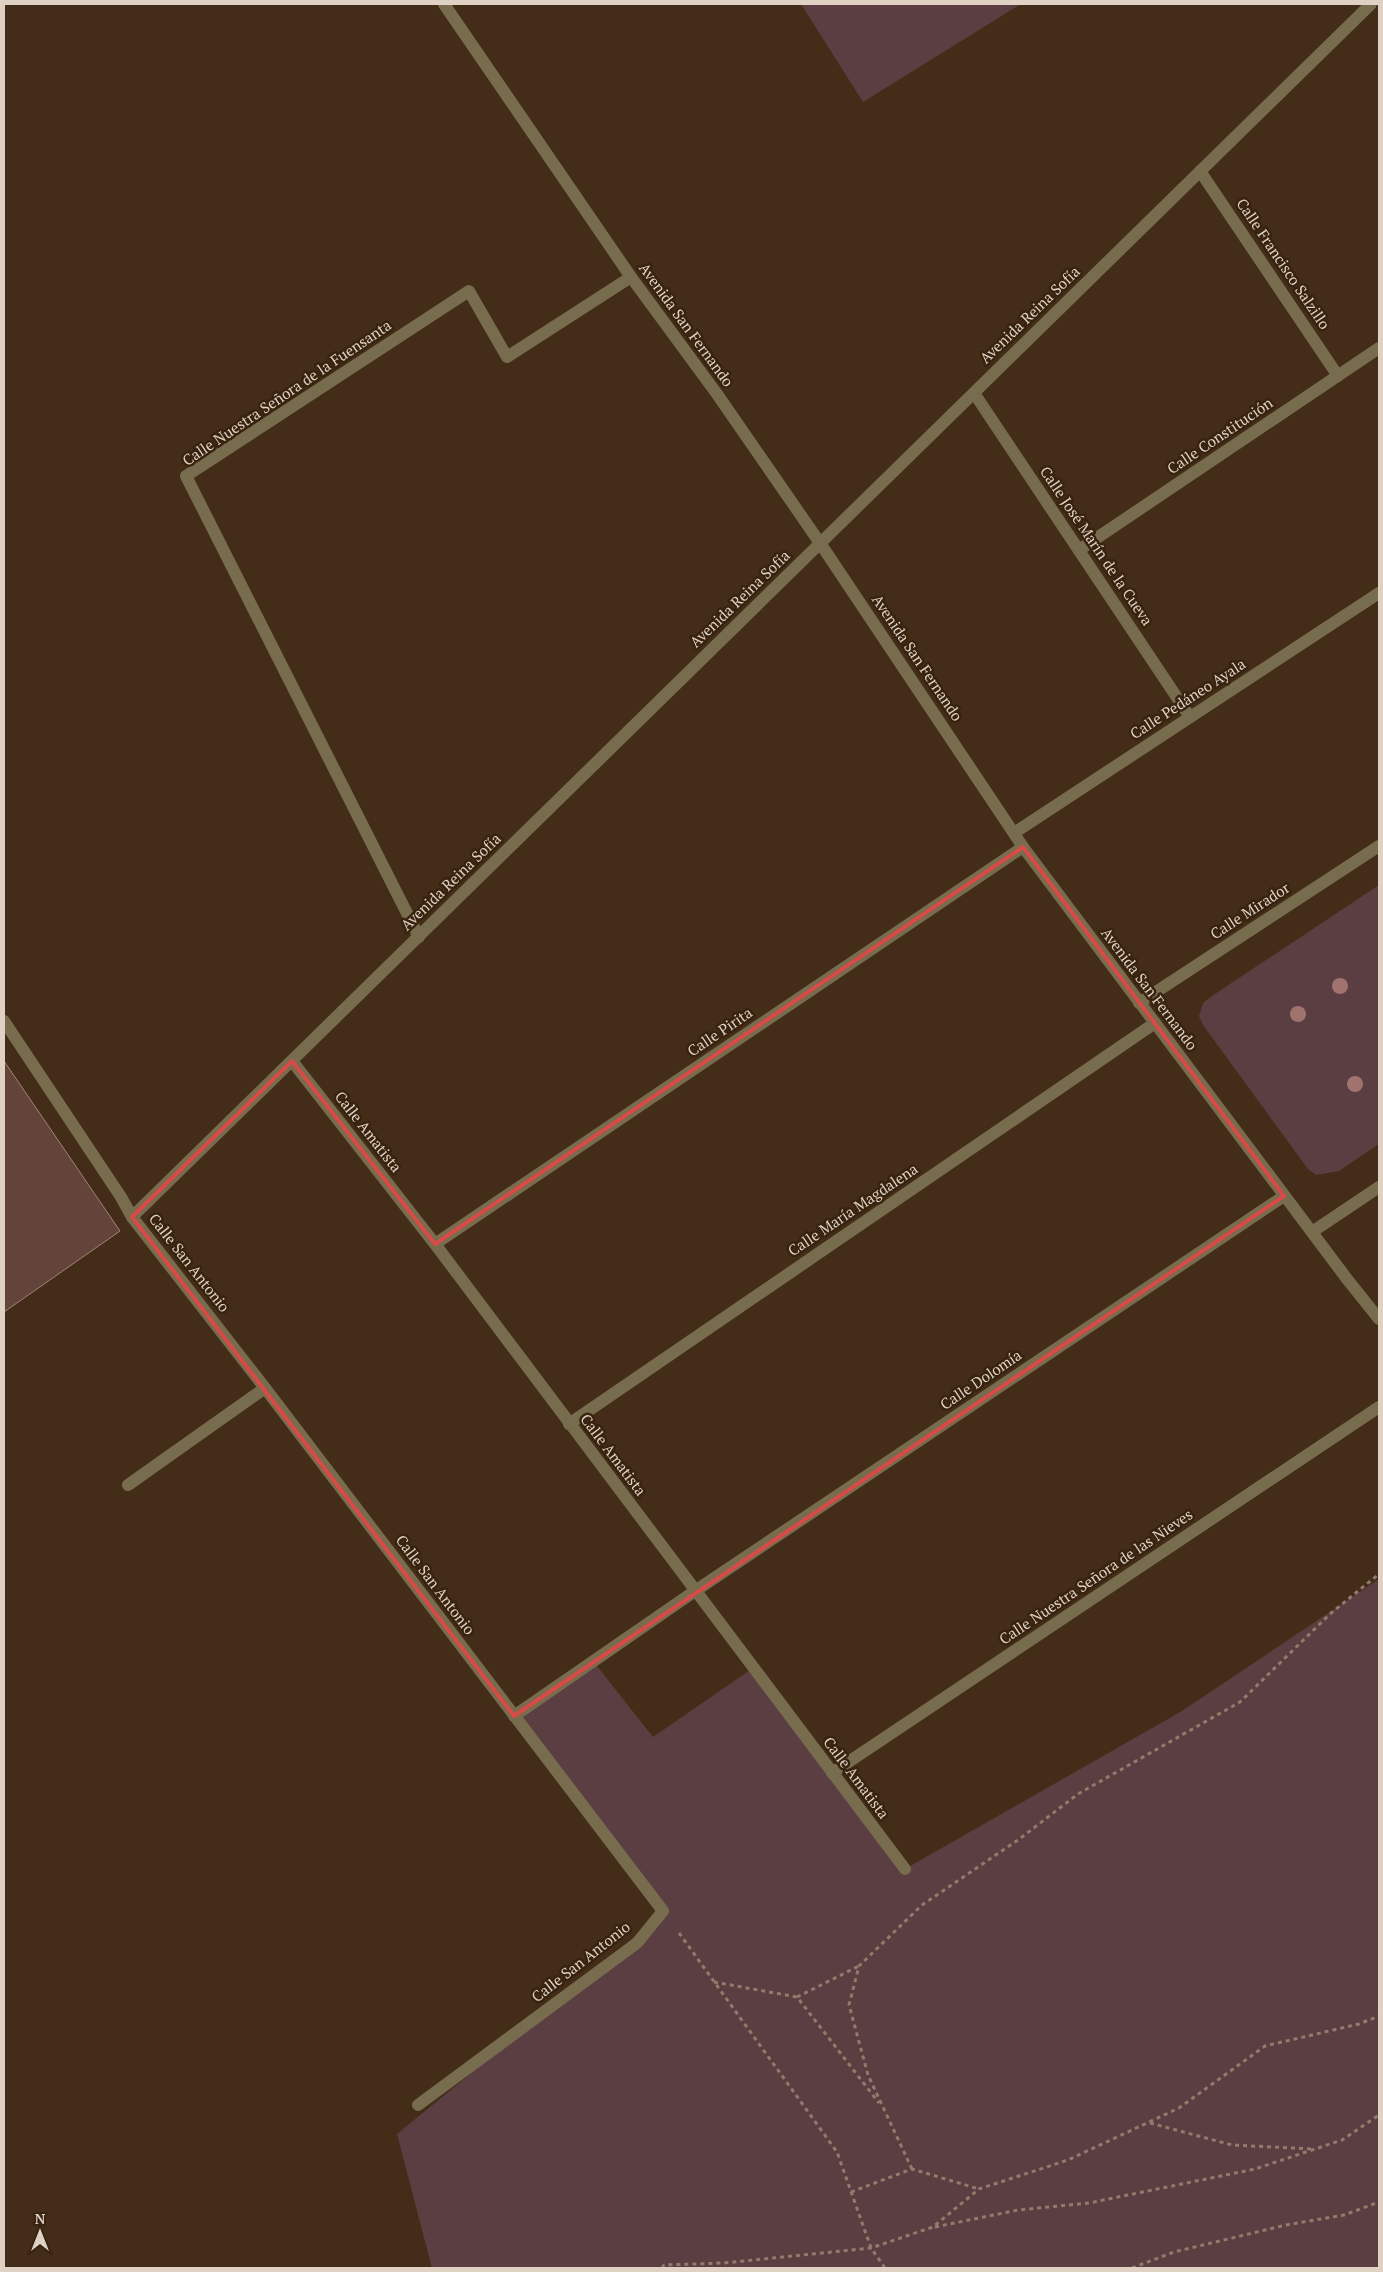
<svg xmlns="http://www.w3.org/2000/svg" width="1383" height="2272" viewBox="0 0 1383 2272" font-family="'PT Serif',serif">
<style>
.green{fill:#5b3e42}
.building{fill:#63443a;stroke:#a58177}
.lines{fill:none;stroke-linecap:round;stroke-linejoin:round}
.path{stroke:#8f7d6c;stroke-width:3;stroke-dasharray:4 4;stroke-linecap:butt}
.minor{stroke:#786c4e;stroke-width:12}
.tree{fill:#a0736f}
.marked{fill:none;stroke:#d84a47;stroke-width:4;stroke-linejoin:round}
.labels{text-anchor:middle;stroke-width:5;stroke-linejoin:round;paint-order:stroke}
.street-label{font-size:15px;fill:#dfd1c4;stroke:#38230e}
</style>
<rect width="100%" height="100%" fill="#432d18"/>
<g class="green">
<polygon points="801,4 1021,4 863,102"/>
<polygon points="1379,885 1379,1144 1339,1171 1316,1175 1308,1169 1203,1025 1199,1016 1203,1003 1212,996"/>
<polygon points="1379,1579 1379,2268 432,2268 397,2134 573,1990 663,1912 514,1716 593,1661 653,1737 753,1668 905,1869 1182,1711"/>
</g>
<polygon class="building" points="4,1061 120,1231 4,1312"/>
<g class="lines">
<g class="path">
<polyline points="679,1933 837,2152 871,2248 885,2268"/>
<polyline points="714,1982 797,1997 879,2103"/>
<polyline points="797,1997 859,1966"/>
<polyline points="1150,2123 1232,2145 1313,2149"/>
<polyline points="912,2169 868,2075 849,2005 859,1966 922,1905 1018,1840 1078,1794 1240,1702 1330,1614 1379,1574"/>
<polyline points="851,2192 912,2169 979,2189"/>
<polyline points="935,2227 1018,2210 1089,2203 1255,2169 1342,2140 1379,2115"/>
<polyline points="662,2268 664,2265 724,2263 871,2248 933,2227 979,2189 1068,2160 1179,2108 1265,2046 1359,2024 1379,2016"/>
<polyline points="1132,2268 1174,2252 1286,2225 1344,2215 1379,2202"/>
</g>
<g class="minor">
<polyline points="444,4 631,277 717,394 820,543 1023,847 1347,1279 1379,1319"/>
<polyline points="1200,171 1338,376"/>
<polyline points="974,393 1190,717"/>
<polyline points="1079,550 1379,348"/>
<polyline points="1014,833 1379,593"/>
<polyline points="419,937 186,476 469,291 507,357 631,277"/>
<polyline points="1139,1003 1379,846"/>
<polyline points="4,1021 121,1197 132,1217 265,1388 663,1911 637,1943 418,2105"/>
<polyline points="292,1061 435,1244 905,1869"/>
<polyline points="132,1217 1371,4"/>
<polyline points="1312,1232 1379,1187"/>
<polyline points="435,1244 1023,847"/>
<polyline points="569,1424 1155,1023"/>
<polyline points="128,1485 265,1388"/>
<polyline points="514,1716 695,1591 1284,1196"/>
<polyline points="832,1773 1379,1407"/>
</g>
</g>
<g class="tree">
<circle cx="1340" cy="986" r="8"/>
<circle cx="1298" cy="1014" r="8"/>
<circle cx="1355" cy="1084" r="8"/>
</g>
<path class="marked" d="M1023,847L1284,1196L514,1716L132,1217L292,1061L435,1244Z"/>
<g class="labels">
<g class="street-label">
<text transform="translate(1283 264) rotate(56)" y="5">Calle Francisco Salzillo</text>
<text transform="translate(1030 315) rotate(-44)" y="5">Avenida Reina Sofía</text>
<text transform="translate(686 325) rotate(54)" y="5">Avenida San Fernando</text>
<text transform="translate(287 393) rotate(-34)" y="5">Calle Nuestra Señora de la Fuensanta</text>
<text transform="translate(1220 436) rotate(-34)" y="5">Calle Constitución</text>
<text transform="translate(1096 546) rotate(56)" y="5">Calle José Marín de la Cueva</text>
<text transform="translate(740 599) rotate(-44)" y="5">Avenida Reina Sofía</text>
<text transform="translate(917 658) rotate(56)" y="5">Avenida San Fernando</text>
<text transform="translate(1188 699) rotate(-33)" y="5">Calle Pedáneo Ayala</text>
<text transform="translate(451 882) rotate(-44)" y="5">Avenida Reina Sofía</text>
<text transform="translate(1250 911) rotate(-33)" y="5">Calle Mirador</text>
<text transform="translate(1149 989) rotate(53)" y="5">Avenida San Fernando</text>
<text transform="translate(720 1032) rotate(-34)" y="5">Calle Pirita</text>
<text transform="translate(368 1132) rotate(52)" y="5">Calle Amatista</text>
<text transform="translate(853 1210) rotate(-34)" y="5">Calle María Magdalena</text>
<text transform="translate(189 1263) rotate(52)" y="5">Calle San Antonio</text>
<text transform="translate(981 1380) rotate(-34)" y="5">Calle Dolomía</text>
<text transform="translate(613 1455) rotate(53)" y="5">Calle Amatista</text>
<text transform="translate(1096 1577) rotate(-34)" y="5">Calle Nuestra Señora de las Nieves</text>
<text transform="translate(435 1585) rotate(53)" y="5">Calle San Antonio</text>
<text transform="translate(856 1778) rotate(53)" y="5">Calle Amatista</text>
<text transform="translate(581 1962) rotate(-38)" y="5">Calle San Antonio</text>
</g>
</g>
<rect width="1383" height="2272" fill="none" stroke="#dfd1c4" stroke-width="10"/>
<g transform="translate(40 2232)" stroke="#38230e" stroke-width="4" paint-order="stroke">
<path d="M0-4L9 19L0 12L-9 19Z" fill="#dfd1c4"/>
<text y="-8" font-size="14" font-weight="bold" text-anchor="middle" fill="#dfd1c4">N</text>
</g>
</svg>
